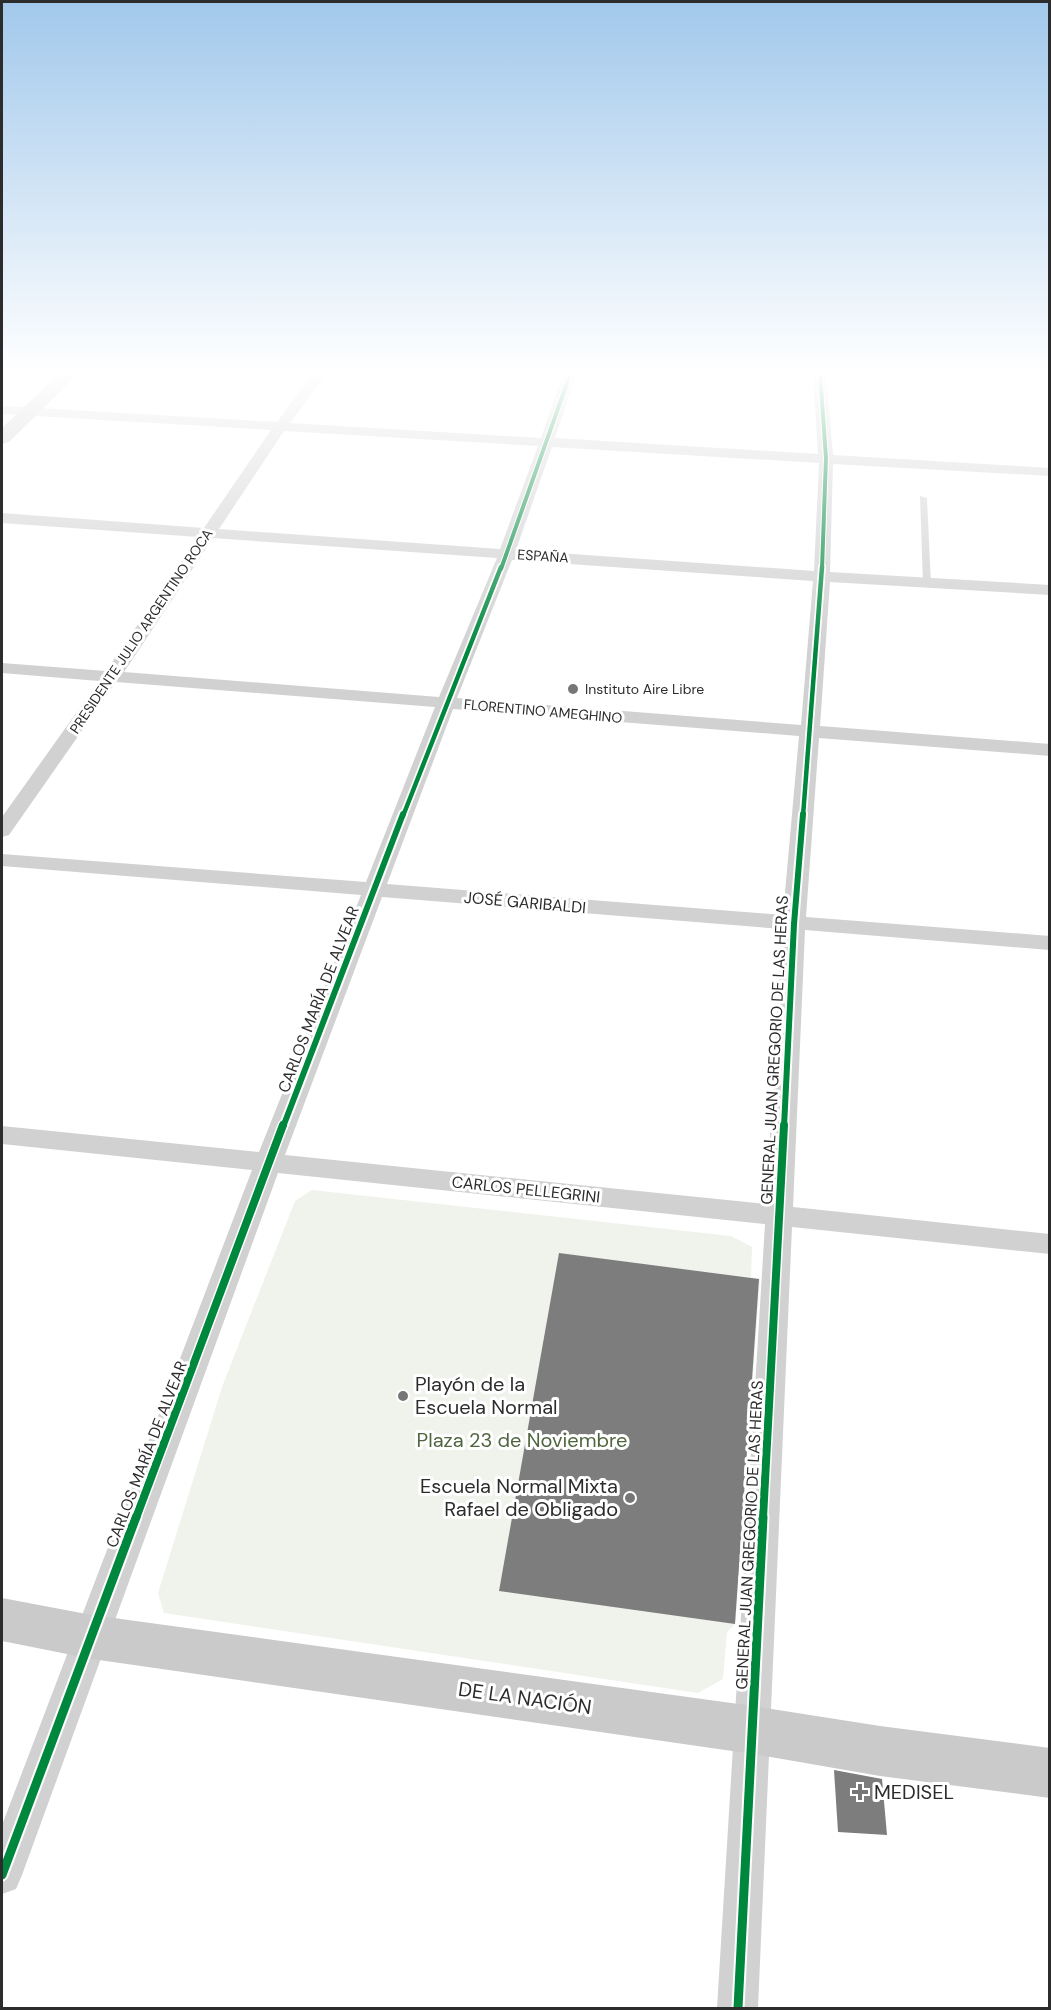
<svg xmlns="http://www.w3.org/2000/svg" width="1051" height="2010" viewBox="0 0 1051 2010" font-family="'DM Sans',sans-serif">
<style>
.green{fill:#eff3eb}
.building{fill:#7d7d7d}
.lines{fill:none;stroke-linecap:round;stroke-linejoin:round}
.lane{fill:#d1d1d1;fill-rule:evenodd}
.street{fill:#d1d1d1;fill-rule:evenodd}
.secondary{fill:#cacaca;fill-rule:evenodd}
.primary{fill:#c4c4c4;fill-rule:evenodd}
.cycleway-far4-casing{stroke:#fff;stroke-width:6}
.cycleway-far3-casing{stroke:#fff;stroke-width:8}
.cycleway-far2-casing{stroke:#fff;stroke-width:10}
.cycleway-far1-casing{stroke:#fff;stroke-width:11}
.cycleway-casing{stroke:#fff;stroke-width:13}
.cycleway-far4{stroke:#00873e;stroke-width:4}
.cycleway-far3{stroke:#00873e;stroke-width:4.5}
.cycleway-far2{stroke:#00873e;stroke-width:6}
.cycleway-far1{stroke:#00873e;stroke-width:8}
.cycleway{stroke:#00873e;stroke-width:9}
.poi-dot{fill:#767676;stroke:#fff;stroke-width:2}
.labels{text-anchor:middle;stroke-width:6;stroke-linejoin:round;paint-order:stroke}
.far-street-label{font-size:14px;fill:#2c2c2c;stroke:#fff}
.far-poi-label{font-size:14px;fill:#2c2c2c;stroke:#fff;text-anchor:start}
.street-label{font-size:16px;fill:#2c2c2c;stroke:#fff}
.near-poi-label{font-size:20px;fill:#2c2c2c;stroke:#fff;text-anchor:start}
.near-park-label{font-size:20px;fill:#4e653d;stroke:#fff}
.near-street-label{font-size:20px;fill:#2c2c2c;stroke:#fff}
</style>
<rect width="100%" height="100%" fill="#fff"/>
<polygon class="green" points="312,1190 731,1236 752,1247 751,1277 760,1279 735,1624 727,1632 723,1679 698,1693 164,1613 158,1593 222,1387 295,1201"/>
<g class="building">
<polygon points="559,1253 759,1279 735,1624 499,1591"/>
<polygon points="834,1770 882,1779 887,1835 838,1832"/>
</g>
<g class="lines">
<polygon class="lane" points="920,496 927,498 931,584 927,587 923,584"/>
<path class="street" d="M314,372H328L290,423L541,438L564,372H577L555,438L818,454L813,372H826L833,455L1050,468V476L833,464L830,572L1050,585V595L830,582L820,726L1050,744V756L819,738L806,917L1050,936V950L805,930L793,1207L1050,1234V1254L792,1227L758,2008H717L765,1224L278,1173L22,1875L16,1889L2,1894V1825L252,1170L2,1144V1126L259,1152L361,895L2,866V854L366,882L435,707L116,682L9,835L2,837V817L99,681L2,673V663L106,671L198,537L2,523V513L204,528L271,430L2,414V406L277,422ZM284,431L538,446L500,549L219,529ZM552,447L819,463L814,571L516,550ZM213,538L497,558L439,697L124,672ZM512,560L813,581L801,725L457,698ZM453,709L799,736L783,915L387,884ZM382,897L782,929L766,1204L285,1155Z"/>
<g class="secondary">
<polygon points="1024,372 1050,372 1050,378 1027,376"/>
<polygon points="2,1598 92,1615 753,1706 880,1726 1050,1748 1050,1798 880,1776 753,1754 92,1659 2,1641"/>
</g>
<polygon class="primary" points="61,372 80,372 9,442 2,444 2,428"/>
<g class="cycleway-far4-casing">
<g id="cycleway-far4">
<polyline points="820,372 826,458 822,569"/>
<polyline points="501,569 571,372"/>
</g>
</g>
<g class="cycleway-far3-casing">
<g id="cycleway-far3">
<polyline points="403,816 501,567"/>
<polyline points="803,816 822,567"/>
</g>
</g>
<g class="cycleway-far2-casing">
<g id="cycleway-far2">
<polyline points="283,1127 403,814"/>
<polyline points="784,1127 794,924 803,814"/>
</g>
</g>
<g class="cycleway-far1-casing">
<g id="cycleway-far1">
<polyline points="136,1518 283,1125"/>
<polyline points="763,1518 784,1125"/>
</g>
</g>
<g class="cycleway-casing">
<g id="cycleway">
<polyline points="2,1875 136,1517"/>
<polyline points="738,2008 763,1517"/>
</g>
</g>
<use href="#cycleway-far4" class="cycleway-far4"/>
<use href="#cycleway-far3" class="cycleway-far3"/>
<use href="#cycleway-far2" class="cycleway-far2"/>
<use href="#cycleway-far1" class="cycleway-far1"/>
<use href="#cycleway" class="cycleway"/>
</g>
<linearGradient id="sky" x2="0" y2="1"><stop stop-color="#a1c8eb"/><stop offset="0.57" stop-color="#fff"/><stop offset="1" stop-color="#fff" stop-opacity="0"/></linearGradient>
<rect width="1051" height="653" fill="url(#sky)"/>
<g class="poi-dot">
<circle cx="573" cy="689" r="6"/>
<circle cx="403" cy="1396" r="6"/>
<circle cx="630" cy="1498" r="6"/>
<path d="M857 1783h6v6h6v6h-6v6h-6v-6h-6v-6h6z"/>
</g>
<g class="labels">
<g class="far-street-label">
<text transform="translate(543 556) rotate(4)" y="5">ESPAÑA</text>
<text transform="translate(141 631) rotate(-56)" y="5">PRESIDENTE JULIO ARGENTINO ROCA</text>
<text transform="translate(543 711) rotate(5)" y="5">FLORENTINO AMEGHINO</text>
</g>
<g class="far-poi-label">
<text x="585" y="694">Instituto Aire Libre</text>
</g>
<g class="street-label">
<text transform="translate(525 902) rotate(5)" y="6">JOSÉ GARIBALDI</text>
<text transform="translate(318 999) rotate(-69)" y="6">CARLOS MARÍA DE ALVEAR</text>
<text transform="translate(774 1050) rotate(-87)" y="6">GENERAL JUAN GREGORIO DE LAS HERAS</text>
<text transform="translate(526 1189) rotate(6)" y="6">CARLOS PELLEGRINI</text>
<text transform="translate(146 1454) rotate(-69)" y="6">CARLOS MARÍA DE ALVEAR</text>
<text transform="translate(749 1535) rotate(-87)" y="6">GENERAL JUAN GREGORIO DE LAS HERAS</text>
</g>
<g class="near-poi-label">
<text x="415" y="1391">Playón de la<tspan x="415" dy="23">Escuela Normal</tspan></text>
<text x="618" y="1493" text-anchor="end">Escuela Normal Mixta<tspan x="618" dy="23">Rafael de Obligado</tspan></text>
<text x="874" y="1799">MEDISEL</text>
</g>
<g class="near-park-label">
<text x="522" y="1447">Plaza 23 de Noviembre</text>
</g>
<g class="near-street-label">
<text transform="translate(525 1698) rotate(8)" y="7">DE LA NACIÓN</text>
</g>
</g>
<rect width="1051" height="2010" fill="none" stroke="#2c2c2c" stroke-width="6"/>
</svg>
